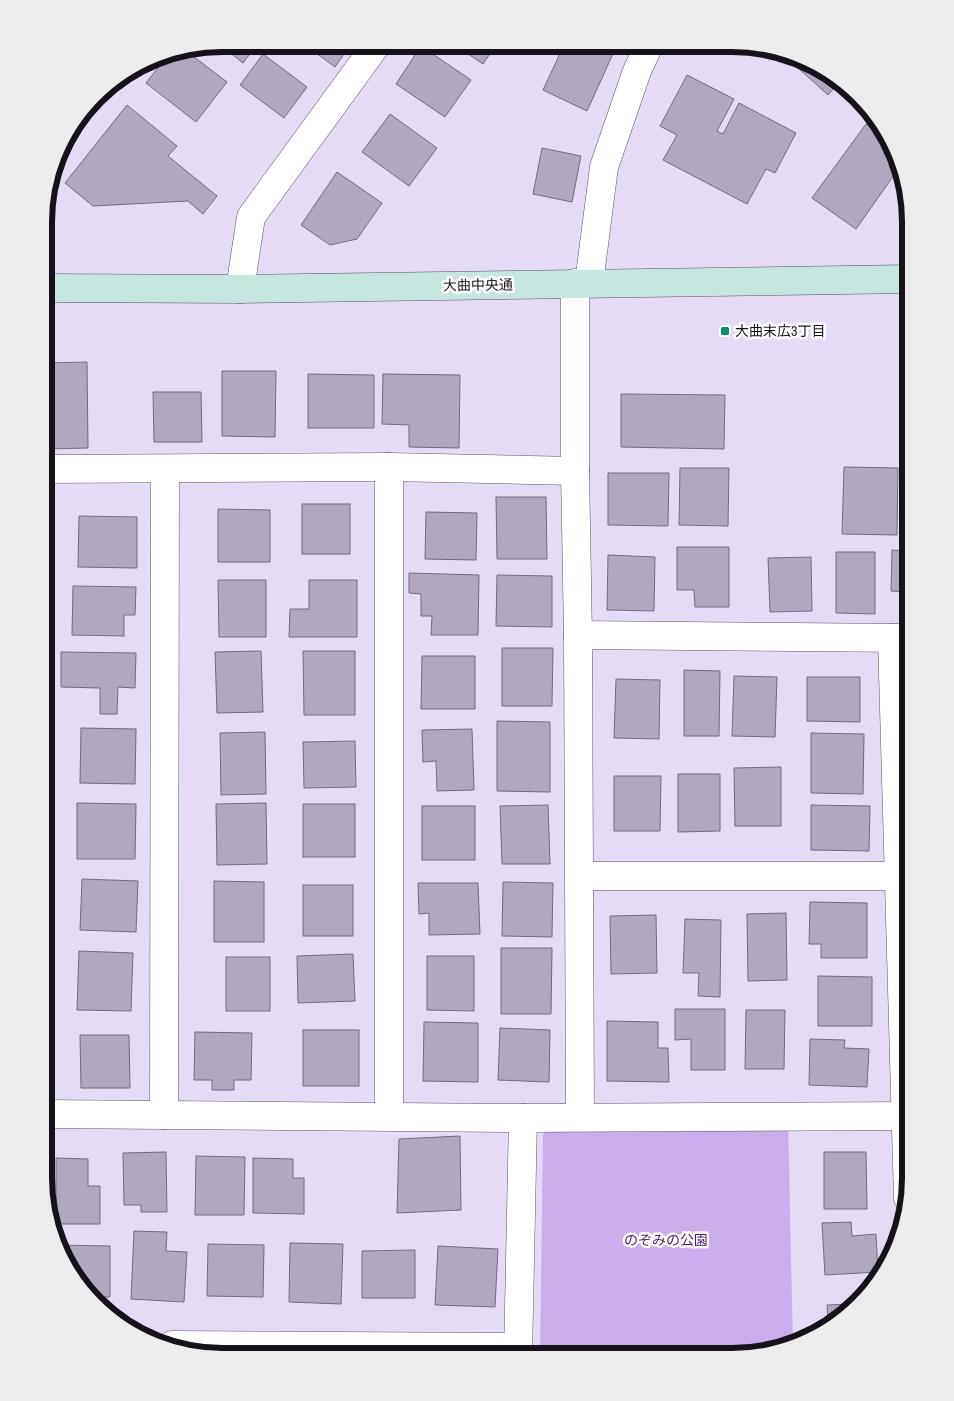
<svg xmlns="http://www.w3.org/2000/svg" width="954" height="1401" viewBox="0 0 954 1401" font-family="'Archivo Narrow','Noto Sans JP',sans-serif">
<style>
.green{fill:#caadeb}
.building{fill:#b1a7bf;stroke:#746a80}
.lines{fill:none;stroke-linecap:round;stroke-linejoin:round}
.street-casing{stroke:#5c5368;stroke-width:29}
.secondary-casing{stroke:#5c5368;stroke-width:29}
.street{stroke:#fff;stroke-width:28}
.secondary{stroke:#c7e6df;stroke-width:28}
.poi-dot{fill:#078e75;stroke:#fff;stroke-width:2}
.labels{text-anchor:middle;stroke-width:5;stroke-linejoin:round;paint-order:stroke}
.street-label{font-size:14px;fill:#16121a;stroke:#fff}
.poi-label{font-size:14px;fill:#16121a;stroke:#fff;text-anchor:start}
.park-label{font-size:14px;fill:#4c1674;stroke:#fff}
.rim{fill:none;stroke:#16121a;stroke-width:6}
</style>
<rect width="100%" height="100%" fill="#e6dbf4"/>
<polygon class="green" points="557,1122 788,1122 793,1345 732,1357 540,1357 543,1134"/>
<g class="building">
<polygon points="219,44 257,44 243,63"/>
<polygon points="304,44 351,44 335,67"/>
<polygon points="453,44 496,45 483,64"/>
<polygon points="564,45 617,45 587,111 543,90"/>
<polygon points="421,46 471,80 445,117 396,84"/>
<polygon points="185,50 227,82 196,122 146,83 170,52"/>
<polygon points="263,54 307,87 284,118 240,85"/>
<polygon points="788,59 840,80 840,81 828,95"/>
<polygon points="687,75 734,99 717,131 723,134 739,103 796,133 775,173 766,169 747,204 663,160 677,135 660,126"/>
<polygon points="127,105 177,146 168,156 217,196 203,214 188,201 93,206 65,183"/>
<polygon points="390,114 437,148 409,186 362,152"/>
<polygon points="866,124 882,135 897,154 899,168 856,229 812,198"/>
<polygon points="542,148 581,156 572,202 533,194"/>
<polygon points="337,172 382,203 357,239 330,245 301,225"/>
<polygon points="87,362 88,448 45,449 45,363"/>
<polygon points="222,371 276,371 275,437 222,436"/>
<polygon points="308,374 374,375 374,428 308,428"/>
<polygon points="383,374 460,375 459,448 409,447 409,425 382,424"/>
<polygon points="153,392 201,392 202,442 154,442"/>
<polygon points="621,394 725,395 724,449 621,447"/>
<polygon points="844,467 898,468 897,535 842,534"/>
<polygon points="680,468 729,468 728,526 679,525"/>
<polygon points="608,473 669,473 668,526 608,525"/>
<polygon points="496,497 546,497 547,559 497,559"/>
<rect x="302" y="504" width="48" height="50"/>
<polygon points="218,509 270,510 270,562 218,562"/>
<polygon points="426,512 477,513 476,560 425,559"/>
<polygon points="79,516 137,517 137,568 78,567"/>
<rect x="45" y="517" width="2" height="62"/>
<polygon points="677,547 729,547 729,607 695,607 694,590 677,590"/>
<polygon points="892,550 910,551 910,592 891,591"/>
<polygon points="836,552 875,552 875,614 836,613"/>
<polygon points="608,555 655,557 654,611 607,610"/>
<polygon points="811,557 812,611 770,612 768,558"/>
<polygon points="409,573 479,575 478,635 431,635 432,616 421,616 421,594 409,593"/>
<polygon points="497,575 552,576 552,627 496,626"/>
<polygon points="218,580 266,580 266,637 219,637"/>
<polygon points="309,580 357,580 357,637 289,637 290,609 309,609"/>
<polygon points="73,586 136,587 135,615 124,615 124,636 72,635"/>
<polygon points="45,592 53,592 51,670 45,670"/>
<polygon points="502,648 553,648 552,706 502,706"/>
<polygon points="261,651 263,712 217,713 215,652"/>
<polygon points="303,651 355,651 355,715 304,715"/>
<polygon points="61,652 136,653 135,688 118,687 117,714 100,714 100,688 61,687"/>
<polygon points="422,656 475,656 475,709 421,709"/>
<polygon points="684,670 720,671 719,736 684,736"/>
<polygon points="734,676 777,677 775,737 732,736"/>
<polygon points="807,677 860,677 860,722 807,721"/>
<polygon points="616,679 660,680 659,739 614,738"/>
<polygon points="45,680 47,680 46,740 44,740"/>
<polygon points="497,721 550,722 550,792 497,791"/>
<polygon points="81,728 136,729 135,784 80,783"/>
<polygon points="472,729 474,790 437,791 436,761 423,762 422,730"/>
<polygon points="265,732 266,794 221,795 220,733"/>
<polygon points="811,733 864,734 863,794 811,793"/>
<polygon points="355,741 356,787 304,788 303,742"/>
<polygon points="44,763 53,763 52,833 44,833"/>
<polygon points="781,767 781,826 735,826 734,768"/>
<polygon points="678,774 720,774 720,831 678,832"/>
<polygon points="614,776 661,776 660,831 614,831"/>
<polygon points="77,803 136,804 135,859 77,859"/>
<polygon points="266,803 267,864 217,865 216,804"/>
<rect x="303" y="804" width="52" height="53"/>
<polygon points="548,805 550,864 502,864 500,806"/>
<polygon points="811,805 870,806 869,851 811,850"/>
<rect x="422" y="806" width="53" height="54"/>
<polygon points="82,879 138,881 136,932 80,930"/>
<polygon points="214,881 264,882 264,942 214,942"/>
<polygon points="503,882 553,883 552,937 502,936"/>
<polygon points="418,883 478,883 480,934 429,935 429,913 419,914"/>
<rect x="303" y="885" width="50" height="51"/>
<polygon points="810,902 867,903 867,958 821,958 821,944 809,944"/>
<polygon points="786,913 787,980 748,981 747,914"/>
<polygon points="656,915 657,973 611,974 610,916"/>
<polygon points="685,919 721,920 720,997 698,996 699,973 683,973"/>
<polygon points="44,942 48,942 46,1010 44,1009"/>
<polygon points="501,948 552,948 551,1014 501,1014"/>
<polygon points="79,951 133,953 131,1011 77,1010"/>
<polygon points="353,954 355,1001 298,1003 297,956"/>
<polygon points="427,956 474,956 474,1011 427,1010"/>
<rect x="226" y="957" width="44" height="54"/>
<polygon points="818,976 872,977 872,1026 818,1026"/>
<polygon points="675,1009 725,1009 725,1070 691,1070 691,1039 675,1040"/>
<polygon points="746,1010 785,1010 784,1069 745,1069"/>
<polygon points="607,1021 658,1022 658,1048 668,1048 669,1082 607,1081"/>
<polygon points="424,1022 478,1023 478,1082 423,1081"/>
<polygon points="500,1028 550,1030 549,1082 498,1080"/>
<rect x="303" y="1030" width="56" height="56"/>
<polygon points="195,1032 252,1033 251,1080 234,1080 234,1090 212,1090 212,1080 194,1080"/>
<polygon points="80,1035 129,1035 130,1088 81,1088"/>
<polygon points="810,1039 845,1040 844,1048 869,1049 867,1087 809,1085"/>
<polygon points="460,1136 461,1210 397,1213 399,1139"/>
<polygon points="166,1152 167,1212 141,1212 141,1205 124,1205 123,1153"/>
<polygon points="824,1152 866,1152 867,1209 824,1209"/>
<polygon points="196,1156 245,1157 244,1215 195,1215"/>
<polygon points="56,1158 88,1159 88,1186 100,1186 100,1224 56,1224"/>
<polygon points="253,1158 293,1159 293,1178 304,1178 304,1214 253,1213"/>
<polygon points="851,1222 852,1236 876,1234 878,1272 825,1275 822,1223"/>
<polygon points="134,1231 167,1232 166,1251 187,1252 184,1302 131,1299"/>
<polygon points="290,1243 343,1244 341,1304 289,1302"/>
<polygon points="208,1244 264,1245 263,1297 207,1296"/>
<polygon points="57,1245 110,1246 110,1297 96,1297"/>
<polygon points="438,1246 498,1249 495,1307 435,1305"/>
<polygon points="415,1250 415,1298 362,1298 362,1251"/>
<polygon points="852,1304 828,1322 827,1305"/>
</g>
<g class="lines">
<g class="street-casing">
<g id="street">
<polyline points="575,283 575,471 578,635 580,1117"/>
<polyline points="589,283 604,167 637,71 649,45"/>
<polyline points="240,289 251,217 377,44"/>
<polyline points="389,467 389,1116"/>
<polyline points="45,469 389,467 575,471"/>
<polyline points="578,635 909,638"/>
<polyline points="892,638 908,1198"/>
<polyline points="580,876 899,876"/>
<polyline points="44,1114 523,1118 910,1116"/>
<polyline points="164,1115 165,469"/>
<polyline points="172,1345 518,1347"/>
<polyline points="518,1357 523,1118"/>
</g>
</g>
<g class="secondary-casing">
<polyline id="secondary" points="45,288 240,289 910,279"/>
</g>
<use href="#street" class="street"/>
<use href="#secondary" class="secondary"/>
</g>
<rect class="poi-dot" x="720" y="326" width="10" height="10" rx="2.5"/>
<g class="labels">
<g class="street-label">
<text transform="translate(478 285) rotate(-1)" y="5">大曲中央通</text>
</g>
<g class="poi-label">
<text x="735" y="336">大曲末広3丁目</text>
</g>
<g class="park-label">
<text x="666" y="1245">のぞみの公園</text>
</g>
</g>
<path d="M0 0H954V1401H0ZM222 52H732A170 170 0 0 1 902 222V1178A170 170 0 0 1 732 1348H222A170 170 0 0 1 52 1178V222A170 170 0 0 1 222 52Z" fill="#ececed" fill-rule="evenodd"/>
<path class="rim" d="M222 52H732A170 170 0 0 1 902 222V1178A170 170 0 0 1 732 1348H222A170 170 0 0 1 52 1178V222A170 170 0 0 1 222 52Z"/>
</svg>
